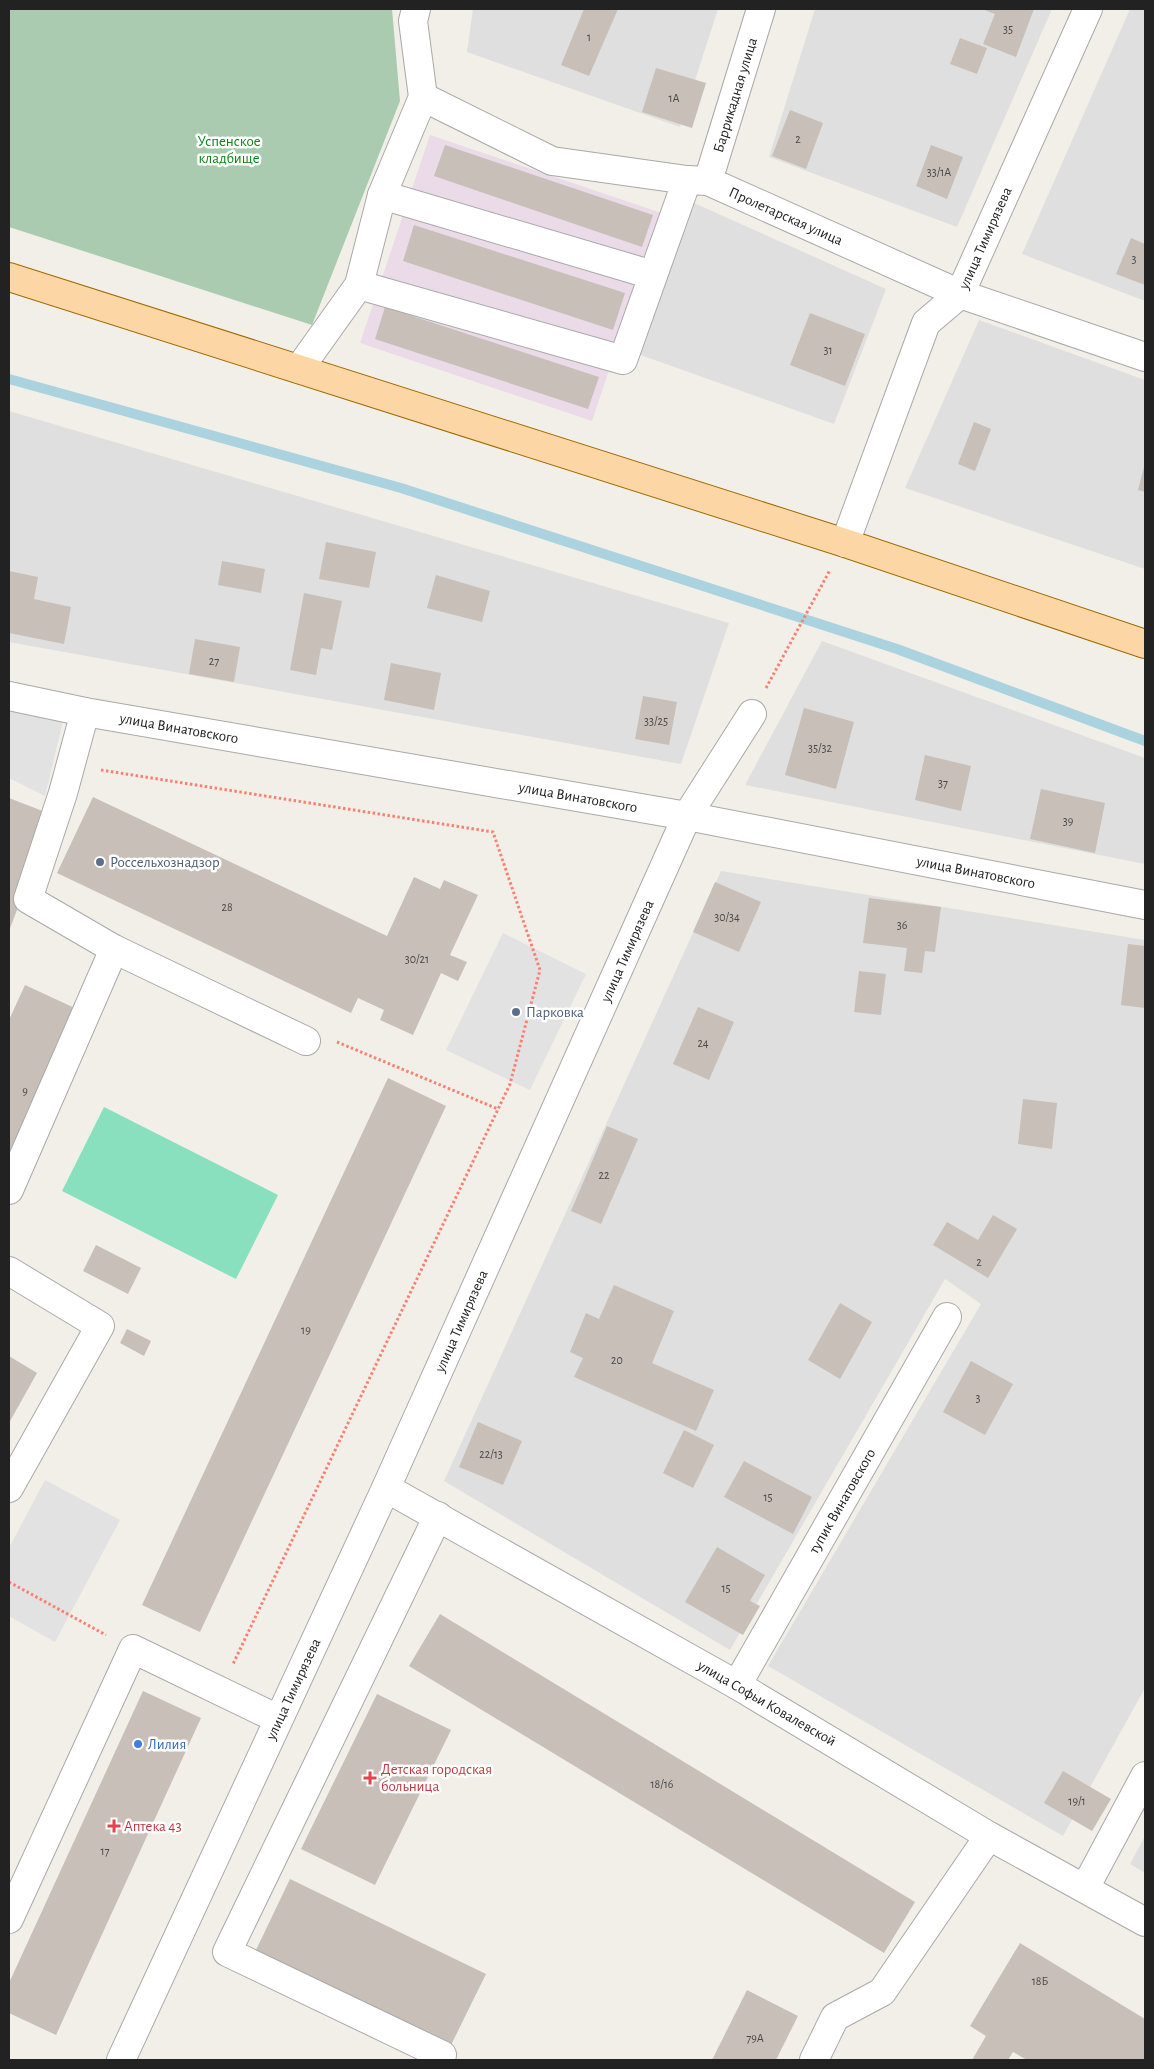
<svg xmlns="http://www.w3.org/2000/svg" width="1154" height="2069" viewBox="0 0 1154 2069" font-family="'Alegreya Sans',sans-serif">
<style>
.residential{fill:#e0dfdf}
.industrial{fill:#ebdbe8}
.cemetery{fill:#aacbaf}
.pitch{fill:#88e0be}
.parking{fill:#e2e2e2}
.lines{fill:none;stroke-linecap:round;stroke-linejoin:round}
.stream{stroke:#aad3df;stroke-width:10}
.building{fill:#c7bfb8}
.minor-casing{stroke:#a9a9a9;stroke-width:30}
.major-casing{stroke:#a06b00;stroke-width:30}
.path{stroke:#fa8072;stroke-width:3;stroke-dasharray:2.5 2.5;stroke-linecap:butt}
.minor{stroke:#fff;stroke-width:28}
.major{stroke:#fcd6a4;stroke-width:28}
.service-dot{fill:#5c6f8a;stroke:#fff;stroke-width:2}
.shop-dot{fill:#3f7fe0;stroke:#fff;stroke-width:2}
.health-dot{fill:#e0444e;stroke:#fff;stroke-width:2}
.labels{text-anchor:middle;stroke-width:5;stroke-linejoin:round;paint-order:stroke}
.number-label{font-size:12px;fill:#4b4948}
.street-label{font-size:15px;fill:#222;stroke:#fff}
.park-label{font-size:15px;fill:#0c8416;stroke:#fff}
.service-label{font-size:15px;fill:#4e5e75;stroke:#fff;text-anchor:start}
.shop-label{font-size:15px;fill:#366cbe;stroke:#fff;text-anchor:start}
.health-label{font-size:15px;fill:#be3a42;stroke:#fff;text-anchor:start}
</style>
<rect width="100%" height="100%" fill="#f2efe9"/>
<g class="residential">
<polygon points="473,9 718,9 680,127 467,52"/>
<polygon points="815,9 1052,9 957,227 769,157"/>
<polygon points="1130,9 1145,9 1145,301 1022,254"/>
<polygon points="694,203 886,289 834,424 635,353"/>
<polygon points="979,320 1145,380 1145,569 905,488"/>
<polygon points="9,411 729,623 681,764 9,642"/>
<polygon points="822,641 1145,758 1145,864 745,785"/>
<polygon points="721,871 1145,940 1145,1688 1063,1836 768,1666 981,1304 945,1279 730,1650 444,1481"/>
<polygon points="1145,1836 1145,1873 1130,1864"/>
</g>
<polygon class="industrial" points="430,135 662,213 592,421 360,343"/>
<polygon class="cemetery" points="9,9 392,9 400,101 312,325 9,227"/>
<polygon class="pitch" points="104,1107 278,1195 236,1279 62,1191"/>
<g class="parking">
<polygon points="9,710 63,721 45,796 9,778"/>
<polygon points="503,933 586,974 530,1090 446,1050"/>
<polygon points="45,1480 120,1520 55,1642 9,1616 9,1548"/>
</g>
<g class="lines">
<polyline class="stream" points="9,379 401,488 897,649 1145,741"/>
</g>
<g class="building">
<polygon points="584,9 618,9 589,76 561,65"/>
<polygon points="982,9 1034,9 1016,57 983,44 995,14"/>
<polygon points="960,38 987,48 977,74 950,64"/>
<polygon points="656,68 706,83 692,128 642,112"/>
<polygon points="790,110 823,123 806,169 772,156"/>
<polygon points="445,145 653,215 642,247 434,176"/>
<polygon points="931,145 963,157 947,199 916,186"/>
<polygon points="414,225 625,293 613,330 403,261"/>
<polygon points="1131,238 1145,244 1145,285 1116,274"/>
<polygon points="385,307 599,377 588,409 375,339"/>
<polygon points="810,313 865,334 845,386 790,365"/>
<polygon points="974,422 991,429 975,471 958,464"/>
<polygon points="1145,463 1145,492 1138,490"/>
<polygon points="326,542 376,552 369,588 319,579"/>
<polygon points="222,561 265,569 261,593 218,585"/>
<polygon points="9,571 38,577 34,599 71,607 64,644 9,633"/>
<polygon points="436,575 490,591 482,622 427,608"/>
<polygon points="304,593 342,601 332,650 321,648 316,675 290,670"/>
<polygon points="195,639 240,647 234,682 189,674"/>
<polygon points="391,663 441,673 434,710 384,700"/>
<polygon points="643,696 677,702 669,745 635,739"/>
<polygon points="804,708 854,722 836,789 785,775"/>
<polygon points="925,755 971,766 961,811 915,800"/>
<polygon points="1041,789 1105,803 1095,853 1030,839"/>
<polygon points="93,797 387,936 414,877 440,889 444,880 478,895 450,955 467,962 458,981 441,973 413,1035 380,1020 384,1010 358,998 351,1013 57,873"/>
<polygon points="9,798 53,815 9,931"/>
<polygon points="715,882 761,902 739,952 693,932"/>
<polygon points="869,898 941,907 935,952 925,951 922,973 904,971 907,948 863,943"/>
<polygon points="1128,944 1145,946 1145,1008 1121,1005"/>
<polygon points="859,971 886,974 881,1015 854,1012"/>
<polygon points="25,985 79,1010 9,1161 9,1020"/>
<polygon points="698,1007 734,1022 709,1080 673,1064"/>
<polygon points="388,1078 446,1106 200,1632 142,1605"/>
<polygon points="1023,1099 1057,1103 1052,1149 1018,1144"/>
<polygon points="607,1126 638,1139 601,1224 571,1211"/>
<polygon points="993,1215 1017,1229 988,1278 933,1245 947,1222 978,1240"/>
<polygon points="96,1245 141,1268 128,1294 83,1271"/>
<polygon points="614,1285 674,1311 652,1363 714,1390 696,1431 574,1377 583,1358 570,1352 586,1313 599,1319"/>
<polygon points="840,1303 872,1322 840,1379 808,1360"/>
<polygon points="127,1329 151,1341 144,1356 120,1343"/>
<polygon points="9,1356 37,1373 9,1423"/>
<polygon points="971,1361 1013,1384 985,1435 943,1412"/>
<polygon points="478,1422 522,1441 503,1485 459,1467"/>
<polygon points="684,1430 714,1445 693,1488 663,1473"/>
<polygon points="744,1461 812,1497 793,1534 724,1497"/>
<polygon points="717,1547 765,1575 750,1601 760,1606 743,1635 685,1602"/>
<polygon points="440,1614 915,1902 884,1953 409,1666"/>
<polygon points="143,1691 201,1718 56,2035 9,2013 9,1983"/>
<polygon points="377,1694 451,1730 375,1885 301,1849"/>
<polygon points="1063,1771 1111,1799 1092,1831 1044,1803"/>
<polygon points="290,1879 486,1974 451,2045 256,1950"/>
<polygon points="1020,1943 1145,2019 1145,2060 1027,2060 1013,2052 1008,2060 972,2060 986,2036 970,2026"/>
<polygon points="747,1990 798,2016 776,2060 712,2060"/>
</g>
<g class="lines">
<g class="minor-casing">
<g id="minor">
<polyline points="423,97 552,161 687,180 708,181 960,294 1145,357"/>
<polyline points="708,181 761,9"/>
<polyline points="382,195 653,275"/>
<polyline points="359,285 623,360 687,180"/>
<polyline points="299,369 359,285 382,195 423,97 413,21 416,9"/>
<polyline points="845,543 926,323 960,294 1088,9"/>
<polyline points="9,696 85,712 687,816 1145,905"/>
<polyline points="85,712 63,793 28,899 114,949 306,1041"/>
<polyline points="9,1190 114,949"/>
<polyline points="9,1271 100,1326 9,1488"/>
<polyline points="386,1488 737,1685 989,1836 1145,1922"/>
<polyline points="438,1516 227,1952 442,2055"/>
<polyline points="737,1685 947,1317"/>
<polyline points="1085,1888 1145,1776"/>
<polyline points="9,1919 133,1649 278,1719"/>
<polyline points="121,2060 386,1488 687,816 752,714"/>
<polyline points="814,2060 835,2017 882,1992 989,1836"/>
</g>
</g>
<g class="major-casing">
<polyline id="major" points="9,277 845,543 1145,644"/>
</g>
<g class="path">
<polyline points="766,688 830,570"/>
<polyline points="101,770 493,832 540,970 510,1084 233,1664"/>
<polyline points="337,1042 498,1109"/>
<polyline points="9,1582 106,1635"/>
</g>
<use href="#minor" class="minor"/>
<use href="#major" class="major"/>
</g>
<g class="service-dot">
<circle cx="100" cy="862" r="5"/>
<circle cx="516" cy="1012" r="5"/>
</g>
<circle class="shop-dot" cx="138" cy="1744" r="5"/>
<g class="health-dot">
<path d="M367.5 1770.5h5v5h5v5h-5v5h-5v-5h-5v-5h5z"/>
<path d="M111.5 1818.5h5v5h5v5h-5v5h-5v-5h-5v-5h5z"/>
</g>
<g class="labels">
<g class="number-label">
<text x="1008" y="33">35</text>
<text x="589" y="41">1</text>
<text x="674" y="102">1А</text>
<text x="798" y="143">2</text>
<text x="939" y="176">33/1A</text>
<text x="1134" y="263">3</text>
<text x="828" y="354">31</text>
<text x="214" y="665">27</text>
<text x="656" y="725">33/25</text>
<text x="820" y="752">35/32</text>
<text x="943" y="787">37</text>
<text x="1068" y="825">39</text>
<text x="227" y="911">28</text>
<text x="727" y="921">30/34</text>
<text x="902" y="929">36</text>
<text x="417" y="963">30/21</text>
<text x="703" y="1047">24</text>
<text x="25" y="1095">9</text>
<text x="604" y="1179">22</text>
<text x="979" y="1266">2</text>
<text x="306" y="1334">19</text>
<text x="617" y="1364">20</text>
<text x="978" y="1402">3</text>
<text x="491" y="1458">22/13</text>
<text x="768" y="1501">15</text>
<text x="726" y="1592">15</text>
<text x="662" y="1788">18/16</text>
<text x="1077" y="1805">19/1</text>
<text x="105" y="1855">17</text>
<text x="1040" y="1985">18Б</text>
<text x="755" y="2042">79А</text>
</g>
<g class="street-label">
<text transform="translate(735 95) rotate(-73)" y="5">Баррикадная улица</text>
<text transform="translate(786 216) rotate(24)" y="5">Пролетарская улица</text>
<text transform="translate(985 238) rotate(-66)" y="5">улица Тимирязева</text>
<text transform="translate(179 728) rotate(10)" y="5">улица Винатовского</text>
<text transform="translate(578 797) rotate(10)" y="5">улица Винатовского</text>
<text transform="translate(976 872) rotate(11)" y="5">улица Винатовского</text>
<text transform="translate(627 951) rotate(-66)" y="5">улица Тимирязева</text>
<text transform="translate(461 1321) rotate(-66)" y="5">улица Тимирязева</text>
<text transform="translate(842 1501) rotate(-60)" y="5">тупик Винатовского</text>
<text transform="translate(293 1689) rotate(-65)" y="5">улица Тимирязева</text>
<text transform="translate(767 1703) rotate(30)" y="5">улица Софьи Ковалевской</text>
</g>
<g class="park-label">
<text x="229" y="146">Успенское<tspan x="229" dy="17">кладбище</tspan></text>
</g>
<g class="service-label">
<text x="110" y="867">Россельхознадзор</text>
<text x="526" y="1017">Парковка</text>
</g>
<g class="shop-label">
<text x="148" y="1749">Лилия</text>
</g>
<g class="health-label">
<text x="381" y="1774">Детская городская<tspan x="381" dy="17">больница</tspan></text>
<text x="124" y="1831">Аптека 43</text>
</g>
</g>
<rect width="1154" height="2069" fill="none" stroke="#222222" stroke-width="20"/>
</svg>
